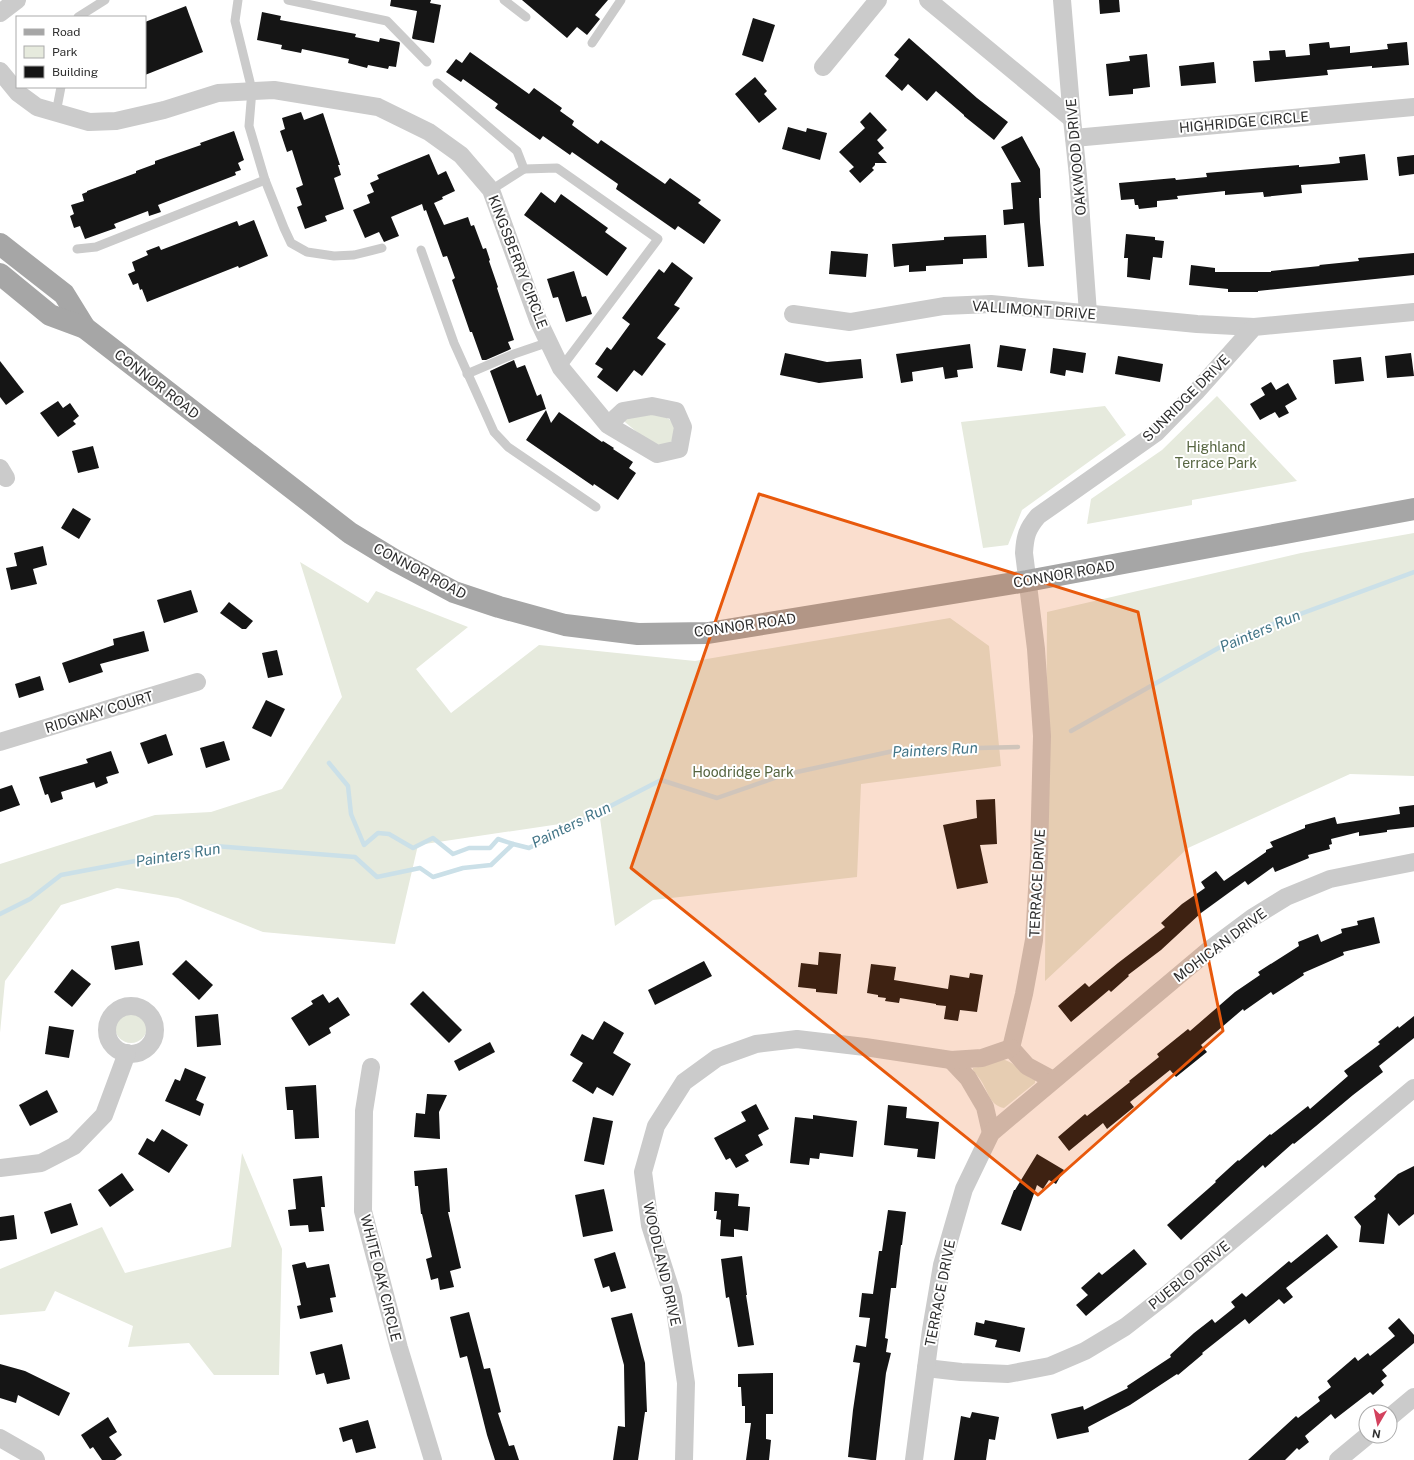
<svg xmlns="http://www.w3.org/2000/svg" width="1414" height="1460" viewBox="0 0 1414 1460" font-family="'Public Sans',sans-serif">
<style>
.green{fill:#e6eadd}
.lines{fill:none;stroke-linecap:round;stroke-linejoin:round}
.stream{stroke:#cbe0e8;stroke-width:4.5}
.building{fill:#151515}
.lane{stroke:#cbcbcb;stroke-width:9}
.street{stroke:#cbcbcb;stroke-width:18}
.primary{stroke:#a6a6a6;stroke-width:22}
.marked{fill:#e8590c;fill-opacity:0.2;stroke:#e8590c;stroke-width:3;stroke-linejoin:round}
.labels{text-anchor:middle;stroke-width:4;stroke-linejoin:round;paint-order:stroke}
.street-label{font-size:14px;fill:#2e2e2e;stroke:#fff}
.park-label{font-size:14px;fill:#566540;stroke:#fff}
.water-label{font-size:15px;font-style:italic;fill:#447688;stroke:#fff}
</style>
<rect width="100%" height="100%" fill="#fff"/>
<g class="green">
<polygon points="1217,396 1297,481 1192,500 1192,505 1087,524 1091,499 1162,450"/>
<polygon points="1105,406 1126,435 1022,510 1008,545 983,548 961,422"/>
<path d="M626,416C642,416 662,411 674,423L675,436C673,439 671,442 669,444C656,451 635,430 625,422Z"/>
<polygon points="1414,533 1414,776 1350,774 1188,848 1045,981 1047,612 1301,553"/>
<polygon points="300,562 368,603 376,591 468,627 416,669 451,713 539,645 695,661 950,618 989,646 1001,766 861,784 857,877 653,900 615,926 600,818 418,845 395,944 263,932 178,898 117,888 61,905 5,981 0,1033 0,864 155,815 211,812 282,789 342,697"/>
<circle cx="131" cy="1027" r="16"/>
<path d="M1000,1059C1014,1060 1022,1075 1035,1080V1083L1004,1108C991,1105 990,1097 984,1086C982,1081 977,1075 973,1070V1068L988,1065Z"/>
<polygon points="242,1153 282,1249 279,1375 214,1375 189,1343 128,1347 133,1326 55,1291 45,1311 0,1315 0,1269 102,1227 125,1273 231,1247"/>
</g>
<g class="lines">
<g class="stream">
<polyline points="1071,731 1238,637 1414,572"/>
<polyline points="329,763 348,786 351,814 364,845 378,833 389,834 413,848 433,838 453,854 469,848 490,848 498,839 513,844"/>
<polyline points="0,914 30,899 61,875 215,846 355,857 377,877 420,868 433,877 463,868 491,865 513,844 529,848 661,780 717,798 783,775 898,750 1018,747"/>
</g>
</g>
<g class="building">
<polygon points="391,0 431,0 430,3 441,5 434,43 413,39 412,38 417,11 390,6"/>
<polygon points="522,0 608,0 595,15 600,19 587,35 577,27 567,38"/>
<polygon points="1099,0 1119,0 1120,12 1100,14"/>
<polygon points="186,6 203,52 145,75 145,22"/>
<polygon points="262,12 281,16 280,20 356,34 355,37 379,42 380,38 399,42 400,43 396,67 389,66 388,69 368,65 367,68 348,63 349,59 302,49 301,53 281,49 282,45 257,40"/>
<polygon points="753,18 775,25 763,62 742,55"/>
<polygon points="909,38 977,98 1008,122 994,140 964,116 964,115 936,91 927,101 908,84 902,91 885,76 899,59 894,55"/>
<polygon points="1329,42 1330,48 1350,46 1350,53 1388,49 1387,44 1407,42 1409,65 1372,68 1372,66 1327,70 1328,75 1255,82 1253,61 1270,60 1269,51 1285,50 1286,57 1310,55 1309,44"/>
<polygon points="470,52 529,94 534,88 562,108 560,111 574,121 572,125 598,144 601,140 665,184 670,178 701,200 698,203 721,220 704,244 678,226 675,230 616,189 618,184 572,152 570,155 543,136 540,140 495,108 498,104 463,79 461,82 446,72 456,59 462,63"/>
<polygon points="1147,54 1150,87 1133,89 1133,94 1109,96 1106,64 1130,61 1129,56"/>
<polygon points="1214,62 1216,83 1181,86 1179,66"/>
<polygon points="755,77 767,91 764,94 777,109 759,123 735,94"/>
<polygon points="301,112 304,120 323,113 340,165 338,165 341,175 334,178 344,209 325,216 327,221 305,229 297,207 302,205 296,188 303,185 292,150 287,152 280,131 285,129 282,118"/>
<polygon points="870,112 887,130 877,140 884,148 878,153 887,163 875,163 875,165 872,168 874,170 860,183 849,171 854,167 839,152 865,128 860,122"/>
<polygon points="788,127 806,132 807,128 827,133 820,160 782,149"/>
<polygon points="234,131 244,160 238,163 241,170 235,172 236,175 158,205 161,212 149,216 148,211 114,224 116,228 85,239 80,226 74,228 70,216 74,214 71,205 84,201 82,194 87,192 87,191 136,173 136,171 155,164 155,161 201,145 200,143"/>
<polygon points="1022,136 1040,169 1041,198 1039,198 1040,222 1044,266 1028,267 1024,223 1004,225 1003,210 1013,209 1011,183 1021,182 1001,147"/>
<polygon points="429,154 438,175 446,171 455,191 442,197 443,199 434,203 444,225 468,217 471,226 474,225 483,249 486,248 490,260 489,261 498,287 497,288 514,340 508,342 511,349 486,360 482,360 472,332 470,332 452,280 455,278 447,256 443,257 426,210 424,211 422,204 391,217 399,236 384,242 379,232 365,238 353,210 370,203 367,195 374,192 370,183 379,179 377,175"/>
<polygon points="1365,154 1368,180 1301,185 1302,193 1264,197 1263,192 1225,195 1225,191 1177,196 1178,199 1157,201 1157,207 1139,209 1138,205 1135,205 1134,199 1121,200 1119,183 1175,178 1176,180 1207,177 1206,173 1299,165 1299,167 1333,164 1340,163 1339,157"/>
<polygon points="1414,155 1414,174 1399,176 1397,157"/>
<polygon points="541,192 555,203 561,194 608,228 605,232 627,248 607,276 524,215"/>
<polygon points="254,220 268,256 239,268 238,266 147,302 142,289 140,290 138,283 133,285 128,274 135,271 132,262 148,255 146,251 159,246 161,250 237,221 239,226"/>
<polygon points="1126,234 1155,237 1155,240 1164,241 1162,258 1153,257 1150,280 1127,277 1128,258 1124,258"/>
<polygon points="986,235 987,258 963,259 963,264 926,266 926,271 909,272 909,265 894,267 892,244 944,240 944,237"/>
<polygon points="831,251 868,254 866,277 829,274"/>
<polygon points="1414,253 1414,275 1258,291 1258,292 1228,292 1228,289 1189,285 1191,265 1215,268 1215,272 1271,272 1271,271 1320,266 1319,265 1359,261 1358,258"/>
<polygon points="672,262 693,278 674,305 680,308 657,338 666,344 642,376 634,370 617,392 597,377 603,369 595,364 607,347 611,350 630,324 622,318 659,269 664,273"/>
<polygon points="574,271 582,297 586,296 592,314 566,322 558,297 553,298 547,279"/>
<polygon points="970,344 973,368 957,370 958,377 945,379 943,367 912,372 913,381 901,383 896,354"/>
<polygon points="1000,345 1026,349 1022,371 997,367"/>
<polygon points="1053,348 1086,353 1083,373 1066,370 1065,376 1050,373"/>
<polygon points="785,353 827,362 861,359 863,378 819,383 780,375"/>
<polygon points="1411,353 1414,376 1387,378 1385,356"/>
<polygon points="1118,356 1163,364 1160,382 1115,374"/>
<polygon points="1361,357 1364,381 1335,384 1333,360"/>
<polygon points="514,360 517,368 525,365 537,396 541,394 546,409 509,423 490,371"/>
<polygon points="0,361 24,392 6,405 0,397"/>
<polygon points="1271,382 1276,390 1288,383 1297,399 1285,406 1289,413 1279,418 1275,412 1260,420 1250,404 1265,395 1261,388"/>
<polygon points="58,401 63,408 70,403 79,416 73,421 76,424 58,437 40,413"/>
<polygon points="546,410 551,423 559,412 602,442 603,441 614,448 613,449 633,462 629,468 636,473 618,500 594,484 593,486 526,440"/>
<polygon points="93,446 99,468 78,473 72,451"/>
<polygon points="73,508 91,519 79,539 61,528"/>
<polygon points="43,546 47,565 33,569 37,584 11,590 6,568 17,566 14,553"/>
<polygon points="191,590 198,612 164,623 157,600"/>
<polygon points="229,602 253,621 246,629 242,629 220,613"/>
<polygon points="144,631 149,651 100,664 103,672 69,683 62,663 114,645 113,639"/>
<polygon points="277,650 283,675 268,678 262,653"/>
<polygon points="40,676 44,690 19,698 15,684"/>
<polygon points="266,700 285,709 271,737 252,728"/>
<polygon points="166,734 173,755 148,764 140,743"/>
<polygon points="224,741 230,760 206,768 200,748"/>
<polygon points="111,751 119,773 106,777 108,783 96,788 94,782 61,792 63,799 51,803 48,794 45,795 39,777 88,763 86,759"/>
<polygon points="12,785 20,805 0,812 0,789"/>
<polygon points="995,799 997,844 980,845 988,883 957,889 943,825 977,818 976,800"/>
<polygon points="1414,805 1414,827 1387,830 1387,832 1359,836 1359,832 1331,839 1332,844 1329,845 1330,849 1308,855 1309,858 1275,872 1273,867 1248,885 1245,881 1201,913 1161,950 1128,975 1129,976 1111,992 1109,990 1071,1022 1058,1006 1085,983 1089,987 1118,963 1165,927 1161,923 1182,904 1205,888 1201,882 1216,871 1224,881 1266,852 1266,850 1273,847 1270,842 1305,828 1305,825 1335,817 1337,824 1400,814 1399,807"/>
<polygon points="1374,917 1380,943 1343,952 1344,955 1303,973 1304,975 1273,995 1271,992 1244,1011 1243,1009 1201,1045 1207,1052 1176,1077 1170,1070 1130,1102 1134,1107 1107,1129 1103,1123 1069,1151 1058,1137 1085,1114 1087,1116 1130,1082 1129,1081 1159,1057 1157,1054 1188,1029 1190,1031 1235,992 1260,975 1258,972 1299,946 1298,942 1318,934 1321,942 1342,933 1341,929 1358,925 1357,921"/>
<polygon points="139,941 143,965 115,970 111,946"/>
<polygon points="819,952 841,954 837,994 816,992 816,989 798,987 801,963 818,965"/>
<polygon points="186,960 213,985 199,1000 172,974"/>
<polygon points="704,961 712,976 655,1005 648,990"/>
<polygon points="871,964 896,967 894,980 948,989 950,975 969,978 970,973 983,975 977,1012 960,1010 958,1021 944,1019 946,1006 936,1005 936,1004 900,998 899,1003 885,1001 886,998 878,997 878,995 867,993"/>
<polygon points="72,969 91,984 72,1007 54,992"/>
<polygon points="423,991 462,1030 449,1043 410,1004"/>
<polygon points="323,994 329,1003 338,997 350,1015 329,1028 331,1033 309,1046 291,1018 313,1004 311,1001"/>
<polygon points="218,1014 221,1045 197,1047 195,1016"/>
<polygon points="1414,1016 1414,1038 1379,1066 1383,1072 1353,1095 1316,1126 1294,1144 1293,1143 1265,1168 1263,1165 1181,1240 1167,1225 1216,1182 1215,1181 1238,1160 1239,1161 1270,1134 1271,1135 1308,1106 1310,1109 1348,1076 1344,1071 1380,1044 1378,1042 1398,1026 1399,1028"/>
<polygon points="604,1021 624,1033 613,1053 631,1064 613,1096 597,1087 593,1094 572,1081 583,1063 570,1055 582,1034 593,1040"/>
<polygon points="49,1026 74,1030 69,1058 45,1054"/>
<polygon points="490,1042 495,1052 459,1071 454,1061"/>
<polygon points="185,1068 206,1077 196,1100 204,1104 200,1116 165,1101 175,1079 180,1081"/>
<polygon points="316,1085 319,1138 295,1139 293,1110 287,1110 285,1087"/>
<polygon points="47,1090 58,1112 30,1126 19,1105"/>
<polygon points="427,1094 447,1095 439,1112 440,1139 414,1137 416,1113 425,1114"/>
<polygon points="756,1104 769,1129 758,1135 763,1145 745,1155 749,1161 736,1168 730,1158 726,1160 714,1138 746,1121 741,1112"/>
<polygon points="888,1105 907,1107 906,1118 939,1122 935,1159 917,1157 918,1149 884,1145"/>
<polygon points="813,1115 857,1121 853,1157 820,1153 819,1159 810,1158 809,1165 790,1163 795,1117 813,1119"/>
<polygon points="593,1117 613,1121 604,1165 584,1161"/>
<polygon points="162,1129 188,1145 169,1173 138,1154 147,1138 154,1142"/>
<polygon points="1037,1154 1064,1170 1056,1184 1049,1180 1043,1189 1037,1185 1021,1231 1001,1224 1014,1190 1015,1190"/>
<polygon points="1414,1166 1414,1214 1399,1226 1388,1213 1384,1244 1359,1242 1361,1226 1354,1217 1376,1199 1374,1196 1398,1174"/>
<polygon points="447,1168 450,1212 448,1212 461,1268 450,1271 454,1287 440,1290 438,1278 431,1280 426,1259 432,1257 422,1214 421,1214 418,1186 415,1186 414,1171"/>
<polygon points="122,1173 134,1190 110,1207 98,1190"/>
<polygon points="322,1176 325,1207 321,1207 324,1231 309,1232 308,1225 290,1226 288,1210 296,1209 293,1179"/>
<polygon points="604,1189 613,1231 583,1237 575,1195"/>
<polygon points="715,1192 739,1194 738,1206 750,1207 748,1231 734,1229 734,1237 720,1236 721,1220 716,1219 717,1211 714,1211"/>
<polygon points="71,1203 78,1225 51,1234 44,1212"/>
<polygon points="888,1210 906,1212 902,1245 901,1245 896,1288 891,1288 885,1338 888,1339 886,1352 891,1353 886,1373 876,1460 871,1460 848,1457 853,1410 860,1363 853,1362 856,1345 866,1347 870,1318 859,1317 862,1293 873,1294 879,1251 882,1251"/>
<polygon points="14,1215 17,1239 0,1241 0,1217"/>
<polygon points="1327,1234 1338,1247 1286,1288 1293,1297 1284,1304 1279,1299 1249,1324 1245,1319 1202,1353 1203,1354 1178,1375 1177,1374 1130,1405 1088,1427 1089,1432 1057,1439 1051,1414 1083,1406 1084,1410 1128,1388 1127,1386 1171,1357 1170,1355 1194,1333 1212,1319 1215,1323 1235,1307 1231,1302 1242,1293 1246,1297 1289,1261 1291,1263"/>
<polygon points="1134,1249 1147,1264 1086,1316 1076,1305 1088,1295 1081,1288 1099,1272 1102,1275"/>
<polygon points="615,1252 626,1288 611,1292 609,1286 603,1288 594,1259"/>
<polygon points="742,1256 747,1295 746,1295 754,1345 738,1347 729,1297 726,1298 721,1259"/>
<polygon points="305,1262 307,1268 329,1264 336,1297 330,1298 333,1312 300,1319 297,1306 301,1305 292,1265"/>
<polygon points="469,1312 484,1369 490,1368 501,1412 498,1413 509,1446 514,1445 519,1460 495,1460 487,1435 467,1356 460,1358 450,1317"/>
<polygon points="632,1313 645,1363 647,1412 645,1412 638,1460 613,1460 618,1426 625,1427 624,1365 611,1318"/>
<polygon points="1399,1318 1414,1335 1414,1343 1382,1370 1387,1376 1381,1381 1384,1385 1373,1395 1370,1392 1335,1419 1331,1414 1305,1436 1309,1442 1299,1450 1297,1448 1285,1460 1248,1460 1296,1416 1298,1418 1320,1401 1318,1397 1331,1387 1327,1381 1355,1357 1358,1361 1368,1353 1370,1356 1395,1336 1388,1328"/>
<polygon points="985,1320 1025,1328 1020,1352 995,1347 997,1340 974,1335 976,1322 984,1324"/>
<polygon points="342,1344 350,1379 327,1384 324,1373 316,1375 310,1352"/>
<polygon points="0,1364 25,1371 70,1393 59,1416 18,1395 16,1403 0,1398"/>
<polygon points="773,1373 773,1414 766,1414 766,1439 771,1440 769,1460 746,1460 751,1423 745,1423 745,1406 742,1406 741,1387 738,1387 738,1374"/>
<polygon points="972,1412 999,1417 995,1440 989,1439 986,1460 954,1460 961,1416 970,1418"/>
<polygon points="108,1417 117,1432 109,1437 122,1455 115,1460 102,1460 93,1447 90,1449 81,1435"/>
<polygon points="368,1420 376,1448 356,1453 352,1439 343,1442 339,1428"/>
</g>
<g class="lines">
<g class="lane">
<polyline points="238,0 235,21 252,90 249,126 265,180 284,228 291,243 307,252 334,256 354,255 382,248"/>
<polyline points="288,0 387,21 427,62"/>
<polyline points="504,0 526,17"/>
<polyline points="78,17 105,0"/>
<polyline points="592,43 621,0"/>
<polyline points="437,83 517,151 524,169 557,168 658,239 561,368"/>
<polyline points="56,113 61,87"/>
<polyline points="491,190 524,169"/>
<polyline points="77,249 96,247 265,180"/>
<polyline points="421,250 454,343 494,432 508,447 596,507"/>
<polyline points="467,374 514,354 549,342"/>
</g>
<g class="street">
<polyline points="928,0 1072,119"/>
<polyline points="1062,0 1072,119 1078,176 1088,313"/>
<polyline points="0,13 17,0"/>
<polyline points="823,67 878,0"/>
<polyline points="0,71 18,93 37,107 89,122 116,121 164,110 218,93 274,90 378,107 429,132 461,155 491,190 538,320 561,368 608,425 657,454 679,449 683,427 676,411 652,406 623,411 608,425"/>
<polyline points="1074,138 1414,107"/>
<polyline points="793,314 850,322 944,306 991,304 1197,324 1254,327"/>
<polyline points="0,468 6,478"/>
<polyline points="0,742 197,682"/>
<circle cx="131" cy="1030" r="24"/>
<path d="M1011,1048L1024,994L1034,940L1039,856L1042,736L1036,649L1024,553C1025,536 1027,529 1038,516L1156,433L1196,392L1254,327L1414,312"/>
<polyline points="1011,1048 1027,1066 1053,1080"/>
<polyline points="951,1060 968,1078 985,1107 991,1133"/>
<polyline points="371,1067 364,1111 363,1211 399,1348 433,1460"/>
<polyline points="0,1168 41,1163 74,1146 104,1115 127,1053"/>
<polyline points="926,1368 961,1372 1008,1374 1050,1366 1085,1351 1125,1327 1170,1292 1414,1088"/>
<polyline points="1390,1417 1414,1397"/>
<polyline points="0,1438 35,1458 36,1460"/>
<polyline points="684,1460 686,1383 673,1297 650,1225 643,1172 656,1126 684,1082 717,1058 756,1044 797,1039 865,1047 951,1060 982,1058 1011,1048"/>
<polyline points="914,1460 931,1330 942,1265 964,1189 991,1133 1209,950 1252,918 1286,897 1330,879 1369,871 1414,862"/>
<polyline points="1338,1460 1367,1436"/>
</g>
<g class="primary">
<polyline points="0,244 64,294 85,328"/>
<polyline points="0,274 50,315 85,328 350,533 396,561 454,592 499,607 565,625 638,634 708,633 1027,581 1414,509"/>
</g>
</g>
<path class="marked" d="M759,494L1138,612L1223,1031L1038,1195L631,868Z"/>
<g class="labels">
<g class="street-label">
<text transform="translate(1244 122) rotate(-5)" y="5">HIGHRIDGE CIRCLE</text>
<text transform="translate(1076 157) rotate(-95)" y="5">OAKWOOD DRIVE</text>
<text transform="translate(518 262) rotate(69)" y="5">KINGSBERRY CIRCLE</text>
<text transform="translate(1034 310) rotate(4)" y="5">VALLIMONT DRIVE</text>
<text transform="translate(157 384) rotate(38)" y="5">CONNOR ROAD</text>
<text transform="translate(1186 398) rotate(-45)" y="5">SUNRIDGE DRIVE</text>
<text transform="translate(420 571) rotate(28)" y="5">CONNOR ROAD</text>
<text transform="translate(1064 574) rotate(-10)" y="5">CONNOR ROAD</text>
<text transform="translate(745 625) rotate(-8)" y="5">CONNOR ROAD</text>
<text transform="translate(99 712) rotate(-17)" y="5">RIDGWAY COURT</text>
<text transform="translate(1037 883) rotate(-87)" y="5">TERRACE DRIVE</text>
<text transform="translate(1220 945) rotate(-37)" y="5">MOHICAN DRIVE</text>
<text transform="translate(662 1264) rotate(77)" y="5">WOODLAND DRIVE</text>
<text transform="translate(1189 1275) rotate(-39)" y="5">PUEBLO DRIVE</text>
<text transform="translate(381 1278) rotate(76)" y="5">WHITE OAK CIRCLE</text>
<text transform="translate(940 1293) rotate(-79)" y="5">TERRACE DRIVE</text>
</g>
<g class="park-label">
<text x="1216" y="452">Highland<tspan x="1216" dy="16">Terrace Park</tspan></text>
<text x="743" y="777">Hoodridge Park</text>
</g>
<g class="water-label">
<text transform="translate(1260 631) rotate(-23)" y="5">Painters Run</text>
<text transform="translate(935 750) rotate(-3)" y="5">Painters Run</text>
<text transform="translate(571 825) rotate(-26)" y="5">Painters Run</text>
<text transform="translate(178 855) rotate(-9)" y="5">Painters Run</text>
</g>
</g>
<rect x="16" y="16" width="130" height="72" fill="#ffffff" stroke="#ababab"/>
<rect x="24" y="29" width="20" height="6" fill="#a6a6a6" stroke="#ababab"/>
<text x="52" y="36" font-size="12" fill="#2e2e2e">Road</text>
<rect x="24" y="46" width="20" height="12" fill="#e6eadd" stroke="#ababab"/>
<text x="52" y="56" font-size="12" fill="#2e2e2e">Park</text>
<rect x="24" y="66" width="20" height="12" fill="#151515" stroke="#ababab"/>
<text x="52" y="76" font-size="12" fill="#2e2e2e">Building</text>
<g transform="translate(1378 1424) rotate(189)"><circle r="19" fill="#ffffff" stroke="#ababab"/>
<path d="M0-3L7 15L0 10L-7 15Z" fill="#d3425e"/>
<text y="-6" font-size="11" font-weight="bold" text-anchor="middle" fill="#2e2e2e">N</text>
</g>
</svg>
